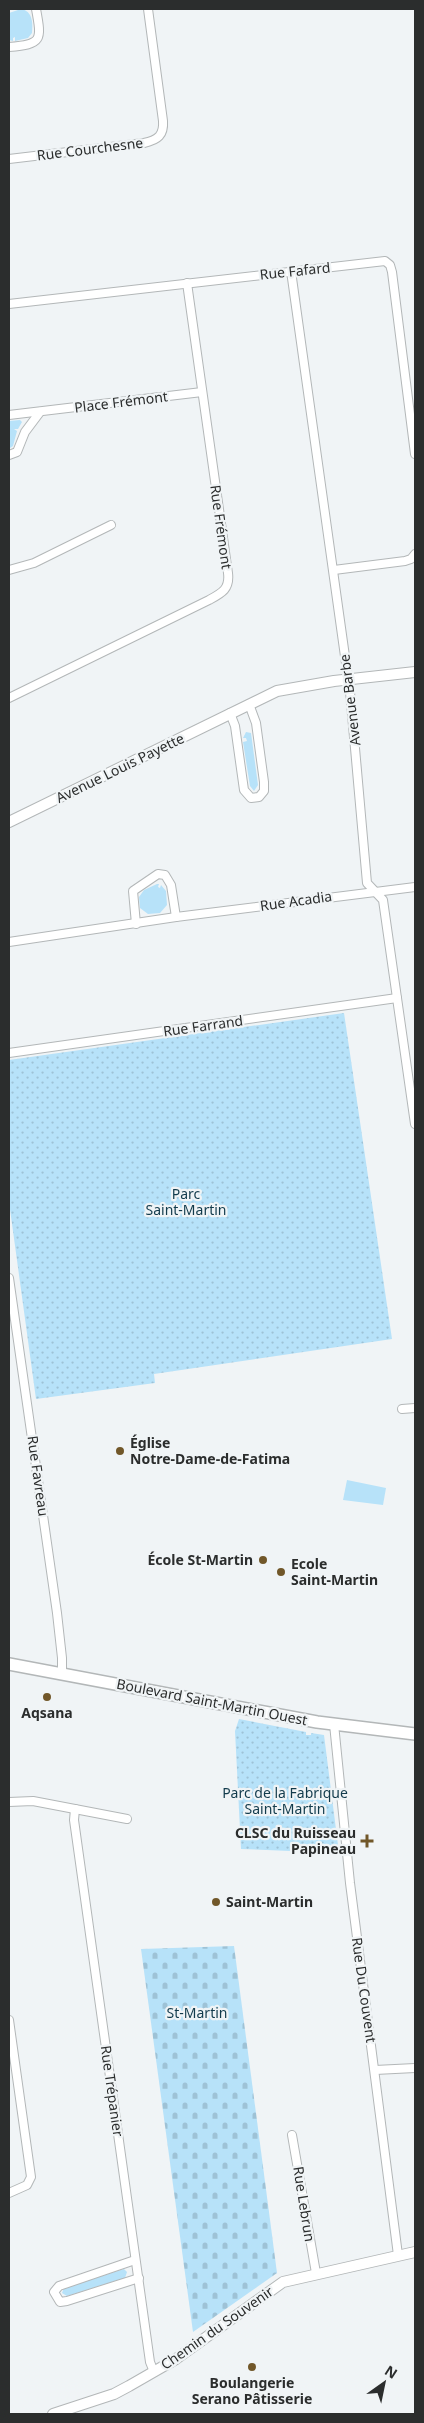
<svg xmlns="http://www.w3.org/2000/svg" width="424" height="2423" viewBox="0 0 424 2423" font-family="'Noto Sans',sans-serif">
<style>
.grass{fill:#b7e2f9}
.cemetery{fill:url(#cemetery-stones)}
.park{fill:url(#park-dots)}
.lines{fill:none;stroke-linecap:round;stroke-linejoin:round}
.minor-casing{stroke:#b3b7b8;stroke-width:10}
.tertiary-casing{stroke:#b3b7b8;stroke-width:12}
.secondary-casing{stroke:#b3b7b8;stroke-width:14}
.minor{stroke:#fff;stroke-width:8}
.tertiary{stroke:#fff;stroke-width:10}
.secondary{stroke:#fff;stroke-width:11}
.poi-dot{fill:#715729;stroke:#f0f4f6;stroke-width:2}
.labels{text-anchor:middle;stroke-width:4.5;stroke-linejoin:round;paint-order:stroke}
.street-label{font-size:14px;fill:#2b2d2d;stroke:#f0f4f6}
.park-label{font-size:14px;fill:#123b4c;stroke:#f0f4f6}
.poi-label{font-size:14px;font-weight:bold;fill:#2b2d2d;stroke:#f0f4f6;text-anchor:start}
</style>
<defs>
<pattern id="cemetery-stones" width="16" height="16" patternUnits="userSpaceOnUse" patternTransform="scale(1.25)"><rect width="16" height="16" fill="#b7e2f9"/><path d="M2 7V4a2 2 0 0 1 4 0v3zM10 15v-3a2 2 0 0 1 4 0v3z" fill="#9ec2d6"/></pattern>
<pattern id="park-dots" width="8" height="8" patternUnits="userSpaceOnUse" patternTransform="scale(1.25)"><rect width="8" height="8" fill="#b7e2f9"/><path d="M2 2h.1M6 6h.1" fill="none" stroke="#9ec2d6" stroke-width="1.8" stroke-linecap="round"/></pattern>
</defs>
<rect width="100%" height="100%" fill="#f0f4f6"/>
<g class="grass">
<path d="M21,9C33,11 33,24 32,33L28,38L15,41V37L13,38V41L9,40V13Z"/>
<polygon points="20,420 22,422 18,429 14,429 17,431 13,446 10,448 9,421"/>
<polygon points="246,732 251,733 258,785 254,791 250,786 243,742 247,741 246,738 243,738"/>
<polygon points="157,884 159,884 158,887 160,888 161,885 166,891 167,905 160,913 148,914 140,908 139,897 144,890"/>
<polygon points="347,1480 386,1488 383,1505 343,1500"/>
<polygon points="124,2269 127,2272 125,2278 67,2296 62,2293 64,2288"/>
</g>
<polygon class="cemetery" points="234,1946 277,2273 193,2332 141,1949"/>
<g class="park">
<polygon points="344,1013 392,1339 154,1374 155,1383 36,1399 9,1202 9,1060"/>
<polygon points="239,1719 306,1732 306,1735 311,1735 311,1733 324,1735 339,1853 241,1849 235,1731"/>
</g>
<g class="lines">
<g class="minor-casing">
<g id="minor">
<path d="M9,47C42,44 42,41 36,9"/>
<path d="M9,159L144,143C158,140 164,135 163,121L148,9"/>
<polyline points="291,271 350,692 367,883 383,900 415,1124"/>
<polyline points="9,304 385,261 390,265 392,272 415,454"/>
<polyline points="9,415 202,392"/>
<polyline points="9,455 17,452 25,432 40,412"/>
<polyline points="9,570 34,563 111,525"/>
<polyline points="334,570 405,561 411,559 415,554"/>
<path d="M9,698L209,600C222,593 230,589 228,573L187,283"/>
<polyline points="230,713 235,726 244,790 251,798 259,797 264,791 264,782 256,723 249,704"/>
<polyline points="136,924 133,891 158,874 165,875 171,885 176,917"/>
<polyline points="9,942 176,917 415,887"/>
<polyline points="9,1053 397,998"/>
<polyline points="9,1278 57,1613 62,1658 62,1674"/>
<polyline points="402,1409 415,1408"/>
<polyline points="334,1724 350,1883 398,2255"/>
<polyline points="9,1802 33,1801 127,1819"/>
<polyline points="75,1809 74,1820 150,2362 154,2372"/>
<polyline points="9,2020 31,2177 27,2185 9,2193"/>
<polyline points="375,2070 415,2068"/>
<polyline points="292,2135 316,2273"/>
<polyline points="135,2260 59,2286 54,2292 60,2302 67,2301 139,2278"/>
</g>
</g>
<g class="tertiary-casing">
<g id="tertiary">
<polyline points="9,822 277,691 334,681 415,672"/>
<polyline points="53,2414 114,2394 129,2386 176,2359 283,2282 415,2252"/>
</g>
</g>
<g class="secondary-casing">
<polyline id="secondary" points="9,1664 317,1722 415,1734"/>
</g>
<use href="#minor" class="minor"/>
<use href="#tertiary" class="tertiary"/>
<use href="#secondary" class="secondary"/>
</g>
<g class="poi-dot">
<circle cx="120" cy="1451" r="5"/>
<circle cx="263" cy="1560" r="5"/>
<circle cx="281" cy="1572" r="5"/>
<circle cx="47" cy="1697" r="5"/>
<path d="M364.5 1833.5h5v5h5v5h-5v5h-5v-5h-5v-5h5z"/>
<circle cx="216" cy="1902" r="5"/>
<circle cx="252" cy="2367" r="5"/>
</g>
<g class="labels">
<g class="street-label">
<text transform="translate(90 149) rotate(-7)" y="5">Rue Courchesne</text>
<text transform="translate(295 271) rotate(-6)" y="5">Rue Fafard</text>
<text transform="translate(121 402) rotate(-7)" y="5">Place Frémont</text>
<text transform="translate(221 527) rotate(82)" y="5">Rue Frémont</text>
<text transform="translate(350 700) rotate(-97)" y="5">Avenue Barbe</text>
<text transform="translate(120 768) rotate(-26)" y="5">Avenue Louis Payette</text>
<text transform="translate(296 901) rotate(-8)" y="5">Rue Acadia</text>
<text transform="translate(203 1026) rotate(-8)" y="5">Rue Farrand</text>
<text transform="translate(38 1476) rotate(82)" y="5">Rue Favreau</text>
<text transform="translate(212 1702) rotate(11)" y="5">Boulevard Saint-Martin Ouest</text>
<text transform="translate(364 1990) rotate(82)" y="5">Rue Du Couvent</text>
<text transform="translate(112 2091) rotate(82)" y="5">Rue Trépanier</text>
<text transform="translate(304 2204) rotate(81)" y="5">Rue Lebrun</text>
<text transform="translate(217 2328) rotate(-35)" y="5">Chemin du Souvenir</text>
</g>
<g class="park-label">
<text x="186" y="1199">Parc<tspan x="186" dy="16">Saint-Martin</tspan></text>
<text x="285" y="1798">Parc de la Fabrique<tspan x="285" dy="16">Saint-Martin</tspan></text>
<text x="197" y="2018">St-Martin</text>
</g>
<g class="poi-label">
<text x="130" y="1448">Église<tspan x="130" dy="16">Notre-Dame-de-Fatima</tspan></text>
<text x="253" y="1565" text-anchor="end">École St-Martin</text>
<text x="291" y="1569">Ecole<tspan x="291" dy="16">Saint-Martin</tspan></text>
<text x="47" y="1718" text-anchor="middle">Aqsana</text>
<text x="356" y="1838" text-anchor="end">CLSC du Ruisseau<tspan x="356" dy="16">Papineau</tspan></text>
<text x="226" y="1907">Saint-Martin</text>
<text x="252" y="2388" text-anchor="middle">Boulangerie<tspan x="252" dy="16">Serano Pâtisserie</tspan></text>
</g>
</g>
<rect width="424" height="2423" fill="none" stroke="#2b2d2d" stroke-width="20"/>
<g transform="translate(384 2383) rotate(33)" stroke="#f0f4f6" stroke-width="4" paint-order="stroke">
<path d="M0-4L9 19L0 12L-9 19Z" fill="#2b2d2d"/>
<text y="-8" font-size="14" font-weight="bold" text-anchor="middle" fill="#2b2d2d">N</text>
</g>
</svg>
